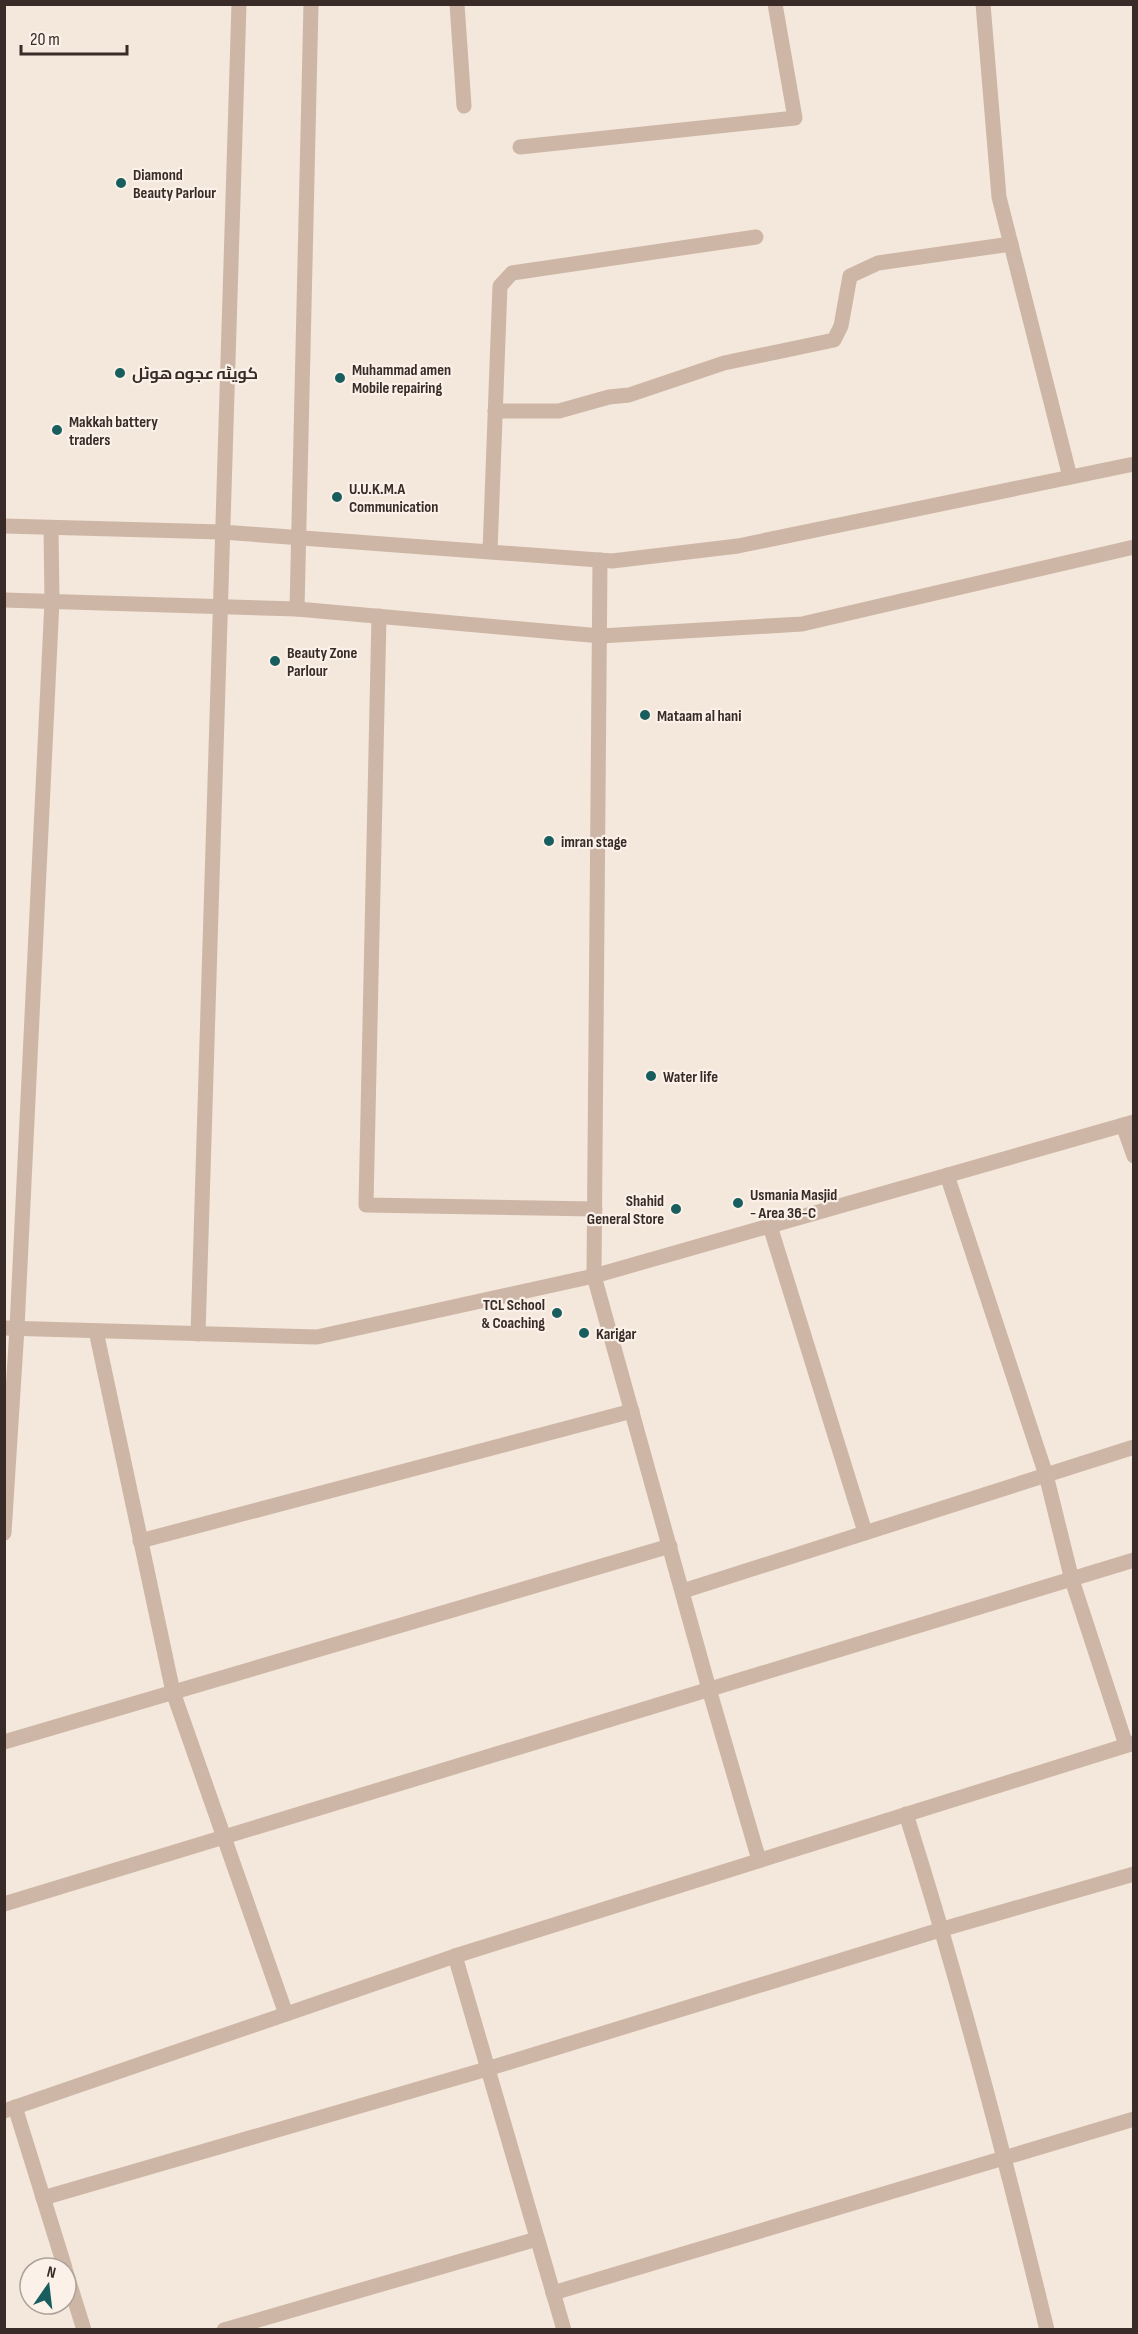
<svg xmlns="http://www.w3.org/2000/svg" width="1138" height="2334" viewBox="0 0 1138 2334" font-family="'Sofia Sans Condensed',Cairo,sans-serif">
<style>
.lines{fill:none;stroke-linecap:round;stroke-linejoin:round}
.minor{stroke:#cdb6a6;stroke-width:15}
.poi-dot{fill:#195e5e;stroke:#fbf1e8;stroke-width:2}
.labels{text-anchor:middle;stroke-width:4.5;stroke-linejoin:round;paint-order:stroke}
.poi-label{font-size:16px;font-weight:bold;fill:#392c28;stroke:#fbf1e8;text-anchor:start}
</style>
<rect width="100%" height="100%" fill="#f4e7db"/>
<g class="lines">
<g class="minor">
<polyline points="457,4 464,106"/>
<polyline points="983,4 999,197 1070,477"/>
<polyline points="520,147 795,118 775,4"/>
<polyline points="495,411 559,411 609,397 629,395 724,363 834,340 841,326 850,276 878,263 1011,244"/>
<polyline points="4,526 222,532 612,561 738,546 1134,464"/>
<polyline points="490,551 500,286 512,273 756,237"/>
<polyline points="600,560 594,1276 709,1689 759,1860"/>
<polyline points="4,600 297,609 601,636 802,624 1134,547"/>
<polyline points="297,609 311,4"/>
<polyline points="379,616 366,1205 595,1209"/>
<polyline points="1123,1125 1134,1156"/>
<polyline points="947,1175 1046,1475 1072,1580 1126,1745"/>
<polyline points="770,1226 865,1532"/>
<polyline points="4,1328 317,1337 594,1276 1134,1122"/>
<polyline points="96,1331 173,1692 286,2014"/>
<polyline points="198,1334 239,4"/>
<polyline points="4,1533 17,1328 52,601 51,528"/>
<polyline points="140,1541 632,1411"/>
<polyline points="683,1591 1134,1447"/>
<polyline points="4,1742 670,1546"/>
<path d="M906,1814C960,1984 1005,2156 1047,2330"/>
<polyline points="4,1904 1134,1560"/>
<polyline points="455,1956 564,2330"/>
<polyline points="15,2107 65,2268"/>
<polyline points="4,2111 455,1956 1134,1743"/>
<polyline points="43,2198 487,2069 943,1929 1134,1874"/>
<polyline points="66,2272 84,2330"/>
<polyline points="553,2293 1134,2119"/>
<polyline points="224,2330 537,2239"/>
</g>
</g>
<g class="poi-dot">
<circle cx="121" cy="183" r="6"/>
<circle cx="120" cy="373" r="6"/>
<circle cx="340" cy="378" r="6"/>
<circle cx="57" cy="430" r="6"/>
<circle cx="337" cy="497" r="6"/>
<circle cx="275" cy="661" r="6"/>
<circle cx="645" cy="715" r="6"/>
<circle cx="549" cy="841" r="6"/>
<circle cx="651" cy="1076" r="6"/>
<circle cx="738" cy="1203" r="6"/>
<circle cx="676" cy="1209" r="6"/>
<circle cx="557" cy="1313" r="6"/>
<circle cx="584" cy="1333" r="6"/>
</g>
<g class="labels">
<g class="poi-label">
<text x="133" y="180">Diamond<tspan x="133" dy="18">Beauty Parlour</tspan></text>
<text x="352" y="375">Muhammad amen<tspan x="352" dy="18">Mobile repairing</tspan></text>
<text x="132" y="379">کویٹہ عجوہ ھوٹل</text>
<text x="69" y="427">Makkah battery<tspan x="69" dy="18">traders</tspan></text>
<text x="349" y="494">U.U.K.M.A<tspan x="349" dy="18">Communication</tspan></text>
<text x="287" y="658">Beauty Zone<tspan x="287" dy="18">Parlour</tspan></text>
<text x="657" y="721">Mataam al hani</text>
<text x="561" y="847">imran stage</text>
<text x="663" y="1082">Water life</text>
<text x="750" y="1200">Usmania Masjid<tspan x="750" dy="18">- Area 36-C</tspan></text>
<text x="664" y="1206" text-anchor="end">Shahid<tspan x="664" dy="18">General Store</tspan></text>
<text x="545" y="1310" text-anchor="end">TCL School<tspan x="545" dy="18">&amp; Coaching</tspan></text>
<text x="596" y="1339">Karigar</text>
</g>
</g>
<rect width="1138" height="2334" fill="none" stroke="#392c28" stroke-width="12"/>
<g transform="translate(48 2286) rotate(14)"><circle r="28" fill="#fbf1e8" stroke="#ada29b" stroke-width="1.5"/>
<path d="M0-4.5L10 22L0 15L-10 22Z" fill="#195e5e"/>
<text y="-9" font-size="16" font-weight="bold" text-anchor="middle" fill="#392c28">N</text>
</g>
<path d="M21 45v9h106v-9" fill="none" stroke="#392c28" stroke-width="3"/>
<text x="30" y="45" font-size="18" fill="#392c28" stroke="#fbf1e8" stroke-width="4.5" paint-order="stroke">20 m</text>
</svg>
